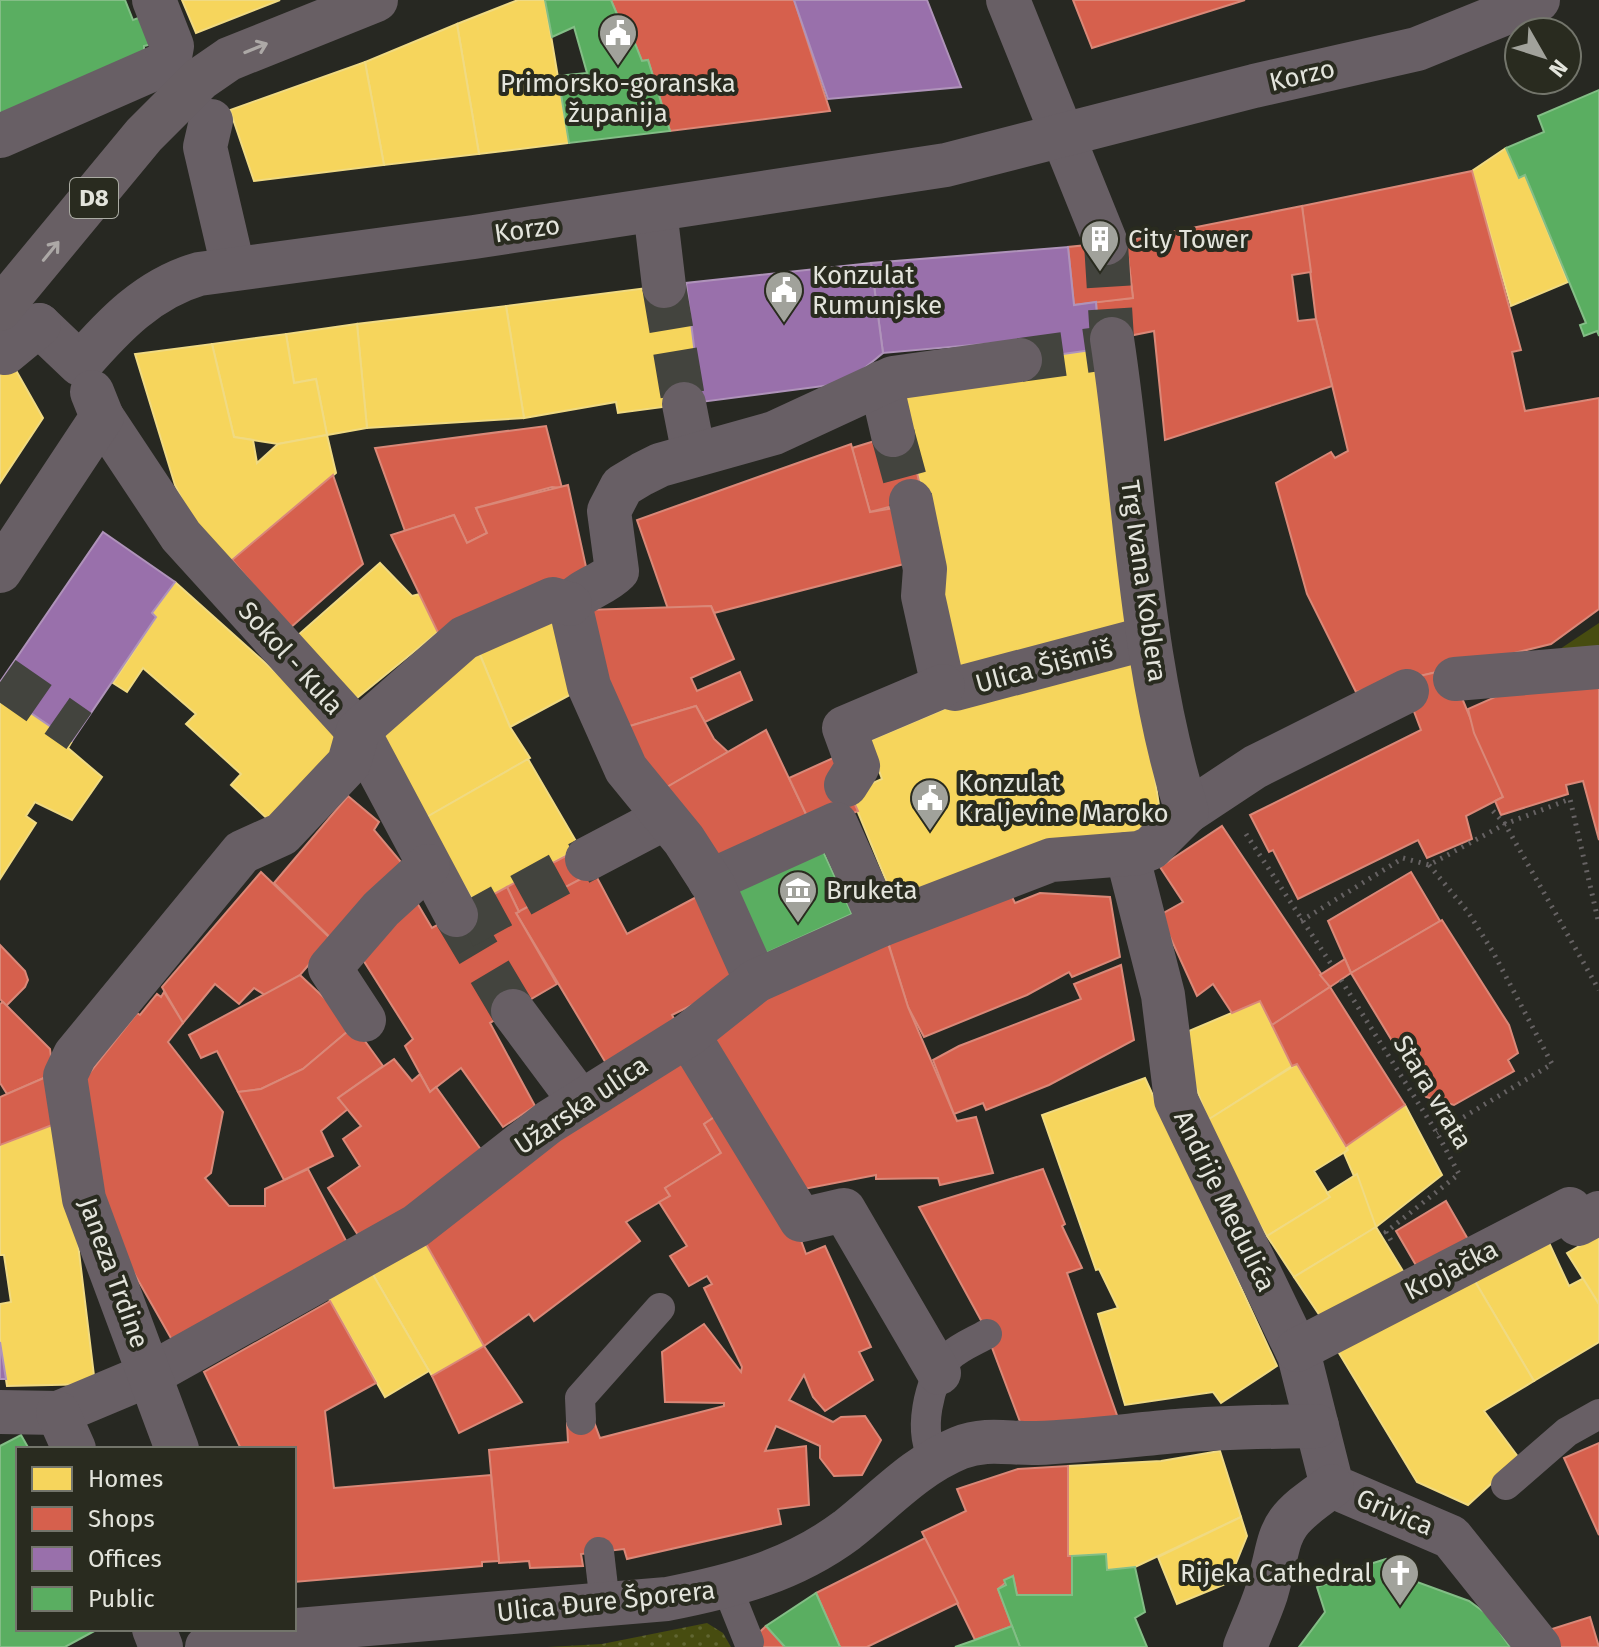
<svg xmlns="http://www.w3.org/2000/svg" width="1599" height="1647" viewBox="0 0 1599 1647" font-family="'Fira Sans',sans-serif">
<style>
.grass{fill:url(#grass-dots)}
.park{fill:#474c10}
.homes{fill:#f6d55c;stroke:#f0da82;stroke-width:2}
.shops{fill:#d6604d;stroke:#da8878;stroke-width:2}
.offices{fill:#9970ab;stroke:#af93ba;stroke-width:2}
.public{fill:#5aae61;stroke:#83be86;stroke-width:2}
.lines{fill:none;stroke-linecap:round;stroke-linejoin:round}
.pedestrian-tunnel{stroke:#43443e;stroke-width:44;stroke-dasharray:44 22;stroke-linecap:butt}
.path{stroke:#666263;stroke-width:5;stroke-dasharray:2 6;stroke-linecap:butt}
.service{stroke:#685f65;stroke-width:30}
.pedestrian{stroke:#685f65;stroke-width:44}
.primary{stroke:#685f64;stroke-width:44}
.oneway{stroke:#aca8a6}
.labels{text-anchor:middle;stroke-width:8;stroke-linejoin:round;paint-order:stroke}
.shield{fill:#292b1f;stroke:#abaca3;stroke-width:2}
.shield-label{font-size:24px;font-weight:bold;fill:#e3e4dc}
.street-label{font-size:26px;fill:#e3e4dc;stroke:#292b1f}
.poi-label{font-size:26px;fill:#e3e4dc;stroke:#292b1f;text-anchor:start}
</style>
<defs>
<pattern id="grass-dots" width="8" height="8" patternUnits="userSpaceOnUse" patternTransform="scale(2)"><rect width="8" height="8" fill="#474c10"/><path d="M2 2h.1M6 6h.1" fill="none" stroke="#616632" stroke-width="1.8" stroke-linecap="round"/></pattern>
</defs>
<rect width="100%" height="100%" fill="#272822"/>
<polygon class="grass" points="707,1623 723,1633 731,1647 547,1647 602,1644"/>
<polygon class="park" points="1599,623 1599,646 1557,651"/>
<g class="homes">
<polygon points="182,0 280,0 196,33"/>
<polygon points="518,0 545,0 569,143 479,154 457,24"/>
<polygon points="457,24 479,154 384,165 365,62"/>
<polygon points="365,62 384,165 254,181 230,110"/>
<polygon points="1506,148 1519,178 1525,175 1568,282 1511,306 1472,171"/>
<polygon points="686,283 701,402 618,413 616,402 524,418 506,306"/>
<polygon points="506,306 524,418 367,428 357,324"/>
<polygon points="357,324 367,428 327,435 316,379 294,383 286,334"/>
<polygon points="286,334 294,383 316,379 327,435 278,444 234,437 212,344"/>
<polygon points="212,344 234,437 253,440 257,463 278,444 327,435 336,473 229,562 194,524 175,485 135,354"/>
<polygon points="1099,349 1131,638 951,674 923,498 902,398 1020,360"/>
<polygon points="9,358 43,418 0,483 0,367"/>
<polygon points="380,563 412,596 420,594 438,632 352,702 297,636"/>
<polygon points="175,582 349,738 272,823 231,785 241,774 186,724 196,714 143,668 127,692 113,683 156,617 152,613"/>
<polygon points="551,603 581,689 510,727 473,638"/>
<polygon points="473,638 510,727 530,758 425,818 380,736"/>
<polygon points="1135,646 1160,812 1147,831 895,902 850,793 882,779 868,741 958,703"/>
<polygon points="0,692 72,741 68,748 102,777 72,820 35,802 26,816 36,823 0,879"/>
<polygon points="528,759 580,848 475,904 425,818"/>
<polygon points="1260,1001 1292,1066 1208,1120 1177,1036"/>
<polygon points="1297,1064 1348,1150 1314,1171 1330,1197 1267,1236 1198,1126"/>
<polygon points="1145,1078 1277,1366 1221,1403 1213,1392 1125,1405 1098,1314 1118,1308 1099,1269 1096,1270 1042,1115"/>
<polygon points="1405,1105 1442,1175 1376,1227 1344,1153 1348,1150 1346,1146"/>
<polygon points="63,1120 95,1384 7,1386 0,1342 0,1304 11,1302 4,1255 0,1255 0,1145"/>
<polygon points="1357,1174 1376,1227 1294,1277 1267,1236 1330,1197 1327,1193"/>
<polygon points="1376,1227 1406,1276 1326,1325 1294,1277"/>
<polygon points="1544,1232 1569,1286 1584,1278 1599,1304 1599,1342 1534,1381 1467,1268"/>
<polygon points="421,1235 484,1346 432,1376 368,1266"/>
<polygon points="1599,1235 1599,1304 1567,1253"/>
<polygon points="368,1266 429,1371 385,1397 325,1292"/>
<polygon points="1467,1268 1534,1381 1484,1411 1519,1458 1468,1505 1417,1482 1331,1340"/>
<polygon points="1220,1451 1241,1517 1135,1567 1107,1570 1106,1554 1068,1556 1068,1466 1161,1461"/>
<polygon points="1241,1517 1247,1536 1228,1583 1177,1604 1158,1557"/>
</g>
<g class="shops">
<polygon points="611,0 794,0 830,111 670,131 648,60 642,61 632,36 627,38"/>
<polygon points="1073,0 1245,0 1092,48"/>
<polygon points="1472,171 1521,350 1512,352 1525,411 1599,398 1599,609 1551,644 1356,692 1307,594 1276,483 1331,452 1335,458 1348,451 1316,319 1302,206"/>
<polygon points="1302,206 1311,272 1292,275 1298,321 1316,319 1332,386 1165,440 1154,331 1099,342 1096,302 1133,298 1126,241"/>
<polygon points="1126,241 1133,298 1074,305 1068,247"/>
<polygon points="546,426 562,488 552,487 476,508 487,533 467,543 454,515 405,531 375,448"/>
<polygon points="907,431 923,498 870,512 852,448"/>
<polygon points="851,444 870,512 900,507 912,562 714,613 711,606 668,609 637,520"/>
<polygon points="333,475 363,564 290,628 232,560"/>
<polygon points="568,485 588,576 443,643 391,535 454,515 467,543 487,533 476,508"/>
<polygon points="711,606 734,659 691,678 697,691 740,672 752,700 705,722 696,706 620,729 585,610"/>
<polygon points="1450,669 1503,797 1466,816 1472,839 1427,858 1418,840 1298,899 1273,850 1269,852 1250,815 1421,730 1402,680"/>
<polygon points="1599,678 1599,840 1583,781 1566,785 1568,794 1501,815 1495,801 1503,797 1474,733 1468,709 1531,681"/>
<polygon points="696,706 714,739 728,752 660,791 620,729"/>
<polygon points="766,730 814,831 723,872 660,791"/>
<polygon points="833,758 858,811 814,831 789,778"/>
<polygon points="348,796 379,822 374,830 406,868 338,945 274,883"/>
<polygon points="1222,826 1330,987 1272,1025 1260,1001 1232,1013 1213,984 1197,996 1160,915 1183,902 1160,867"/>
<polygon points="581,848 594,872 519,912 507,887"/>
<polygon points="261,872 331,939 300,975 265,995 254,988 239,1004 215,984 183,1023 162,987"/>
<polygon points="594,872 627,934 704,893 742,980 672,1015 677,1024 607,1065 516,913"/>
<polygon points="1411,872 1440,921 1351,973 1328,921"/>
<polygon points="507,887 519,912 516,913 557,984 490,1023 535,1106 503,1127 461,1068 430,1092 405,1046 413,1039 358,952 416,901 432,928"/>
<polygon points="1010,893 1015,903 1040,893 1110,897 1120,957 1072,977 1069,972 1027,995 924,1037 908,1007 888,942"/>
<polygon points="1442,920 1509,1025 1518,1053 1508,1060 1514,1071 1454,1105 1426,1097 1351,973"/>
<polygon points="886,937 908,1007 957,1121 976,1117 993,1173 940,1185 938,1178 876,1179 876,1175 794,1191 701,1043 792,972"/>
<polygon points="0,945 25,971 28,980 25,987 6,1006 0,999"/>
<polygon points="1345,959 1351,973 1330,987 1320,975"/>
<polygon points="1121,965 1134,1040 1049,1085 986,1110 983,1103 954,1114 933,1060 959,1046 1081,999 1074,984"/>
<polygon points="300,975 354,1026 303,1069 261,1089 238,1092 217,1051 201,1058 189,1035"/>
<polygon points="1330,987 1405,1105 1346,1146 1297,1064 1292,1066 1272,1025"/>
<polygon points="164,992 183,1023 168,1042 223,1112 211,1173 205,1178 229,1206 265,1206 265,1189 308,1169 352,1252 172,1340 92,1199 81,1084 137,1013 140,1015 157,994 161,997"/>
<polygon points="3,1002 50,1049 53,1074 7,1094 0,1083 0,1004"/>
<polygon points="354,1026 383,1066 338,1098 348,1109 321,1131 333,1156 284,1180 238,1092 261,1089 303,1069"/>
<polygon points="686,1048 716,1116 704,1124 721,1153 665,1188 670,1196 626,1222 640,1241 534,1321 529,1314 484,1346 421,1235"/>
<polygon points="394,1059 412,1081 420,1074 430,1092 436,1087 487,1158 365,1246 328,1188 360,1166 343,1139 361,1126 338,1098"/>
<polygon points="53,1074 60,1122 0,1145 0,1097"/>
<polygon points="722,1112 799,1235 806,1254 825,1246 871,1347 859,1352 873,1380 825,1411 813,1397 804,1375 789,1400 833,1422 841,1417 865,1416 881,1440 862,1475 834,1476 820,1458 820,1446 776,1426 765,1451 806,1446 809,1505 778,1509 781,1524 627,1559 624,1549 581,1554 583,1566 530,1568 529,1561 499,1563 489,1450 568,1442 567,1423 593,1419 600,1438 724,1406 724,1403 665,1402 662,1352 704,1324 741,1372 742,1367 704,1288 712,1284 707,1276 689,1286 670,1256 687,1246 659,1202 670,1196 665,1188 721,1153 704,1124"/>
<polygon points="1043,1169 1065,1224 1062,1226 1082,1268 1067,1273 1119,1421 1025,1435 983,1324 919,1207"/>
<polygon points="1446,1201 1473,1248 1424,1279 1396,1231"/>
<polygon points="330,1301 376,1383 325,1411 334,1488 491,1475 499,1561 482,1562 482,1566 294,1582 294,1449 241,1449 204,1372"/>
<polygon points="484,1346 522,1402 459,1433 432,1376"/>
<polygon points="1599,1443 1599,1535 1564,1458"/>
<polygon points="1068,1466 1068,1556 1072,1556 1072,1595 1017,1595 1013,1576 998,1589 1012,1626 975,1640 922,1532 966,1511 957,1489 1018,1469"/>
<polygon points="925,1538 958,1603 867,1647 840,1647 816,1593"/>
<polygon points="1590,1617 1599,1647 1549,1647 1552,1629"/>
<polygon points="766,1626 785,1647 743,1647 749,1642"/>
</g>
<g class="offices">
<polygon points="794,0 927,0 961,87 828,99"/>
<polygon points="1068,247 1074,305 1096,302 1099,349 1020,360 1017,341 883,353 871,263"/>
<polygon points="871,263 883,353 846,383 701,402 686,283"/>
<polygon points="103,532 175,582 152,613 156,617 72,741 0,692 0,682"/>
<polygon points="0,1342 6,1379 0,1379"/>
</g>
<g class="public">
<polygon points="0,0 125,0 133,20 141,17 152,44 144,46 144,57 0,123"/>
<polygon points="545,0 611,0 627,38 632,36 642,61 648,60 670,131 569,143 558,76 587,73 574,27 552,37"/>
<polygon points="1599,90 1599,336 1597,331 1584,336 1580,325 1586,323 1525,175 1519,178 1506,148 1544,132 1538,116"/>
<polygon points="816,836 852,914 762,955 726,877"/>
<polygon points="21,1435 29,1449 18,1449 18,1629 98,1629 65,1647 0,1647 0,1446"/>
<polygon points="1106,1554 1107,1570 1135,1567 1145,1612 1135,1618 1147,1647 1020,1647 998,1589 1006,1585 1004,1580 1013,1576 1017,1595 1072,1595 1072,1556"/>
<polygon points="1409,1557 1417,1582 1469,1601 1488,1615 1510,1647 1299,1647 1325,1612 1317,1587 1340,1579 1338,1574 1386,1559 1388,1564"/>
<polygon points="816,1593 840,1647 785,1647 766,1626"/>
<polygon points="1012,1626 1020,1647 955,1647 975,1640"/>
</g>
<g class="lines">
<g class="pedestrian-tunnel">
<polyline points="1106,243 1112,339"/>
<polyline points="664,286 684,404"/>
<polyline points="1020,360 1099,349"/>
<polyline points="893,435 911,501"/>
<polyline points="3,678 79,731"/>
<polyline points="456,915 513,1011"/>
<polyline points="463,927 587,859"/>
</g>
<g class="path">
<polyline points="1493,811 1505,824 1599,990"/>
<polyline points="1246,834 1333,967"/>
<polyline points="1429,865 1468,912 1493,952 1552,1064 1437,1133"/>
<polyline points="1301,921 1403,858 1429,865 1505,824 1570,799 1599,924"/>
<polyline points="1341,980 1437,1133 1459,1174 1386,1232 1393,1244"/>
</g>
<g class="service">
<polyline points="581,1420 580,1398 660,1308"/>
<path d="M935,1460C917,1433 928,1382 949,1357C959,1347 975,1341 987,1334"/>
<polyline points="1506,1485 1567,1432 1599,1414"/>
<polyline points="599,1552 605,1604"/>
<polyline points="727,1587 749,1642"/>
</g>
<g class="pedestrian">
<polyline points="1008,0 1106,243"/>
<polyline points="211,121 205,147 233,267"/>
<polyline points="0,136 169,62 172,46 154,0"/>
<polyline points="655,210 664,286"/>
<path d="M34,327L39,325L80,364C114,325 148,289 199,274L474,237L946,165L1254,86L1417,49L1538,0"/>
<polyline points="5,353 39,325"/>
<polyline points="881,383 893,435"/>
<polyline points="684,404 694,455"/>
<polyline points="102,417 181,536 358,731 456,915"/>
<polyline points="911,501 925,569 923,596 943,686 955,689 1133,642"/>
<polyline points="0,571 102,417 92,392"/>
<polyline points="1455,679 1599,667"/>
<polyline points="846,785 858,766 844,728 943,686"/>
<polyline points="1187,812 1255,767 1407,691"/>
<polyline points="1127,854 1163,995 1176,1100 1299,1355 1332,1486 1451,1537 1539,1647"/>
<polyline points="587,859 665,818"/>
<polyline points="710,881 836,824 881,925"/>
<path d="M756,981L713,885L684,840L626,769L589,686L570,604C583,588 602,586 617,571L609,511L622,486L642,474L660,465L774,433L893,378L1020,360"/>
<polyline points="513,1011 580,1101"/>
<polyline points="364,1020 330,968 381,909 428,866"/>
<polyline points="688,1035 801,1220 844,1210 939,1373"/>
<polyline points="1297,1350 1570,1209 1578,1224 1599,1213"/>
<path d="M0,1412L58,1413L151,1374L416,1226L549,1122L688,1035L756,981L881,925L1051,860L1139,853L1151,848L1187,812C1139,660 1136,496 1112,339"/>
<polyline points="58,1413 74,1449"/>
<polyline points="177,1449 84,1199 65,1076 75,1055 242,852 282,834 349,763 358,731 464,638 553,599 570,604"/>
<polyline points="154,1629 161,1647"/>
<path d="M207,1647L237,1635L667,1599C733,1586 792,1571 847,1530C884,1501 915,1466 959,1448C987,1437 1009,1444 1037,1443C1084,1441 1130,1435 1177,1431C1223,1427 1270,1427 1317,1426"/>
<path d="M1245,1647C1252,1629 1260,1612 1266,1594C1285,1529 1271,1528 1332,1486"/>
</g>
<polyline class="primary" points="0,309 144,135 200,79 229,59 376,0"/>
</g>
<defs><path id="oneway-shaft" d="M-6 0H5M1.5-3L5.5 0L1.5 3" fill="none" stroke-width="1.6" stroke-linecap="round" stroke-linejoin="round" transform="scale(2)"/></defs>
<g class="oneway">
<use href="#oneway-shaft" transform="translate(256 48) rotate(-22)"/>
<use href="#oneway-shaft" transform="translate(51 251) rotate(-51)"/>
</g>
<defs>
<g id="civic-pin" transform="scale(2)"><path d="M0 17L-7.5 6A9.5 9.5 0 1 1 7.5 6Z" fill="#a1a29b" stroke="#292b1f"/><path d="M-.6-6.5H3V-4.5H.6V-3L4-1V1h2V6H-6V1h2V-1L-.6-3ZM-1.2 2.5V6h2.4V2.5Z" fill="#fff"/></g>
<g id="building-pin" transform="scale(2)"><path d="M0 17L-7.5 6A9.5 9.5 0 1 1 7.5 6Z" fill="#a1a29b" stroke="#292b1f"/><path d="M-4-6H4V6H1V3H-1V6H-4ZM-2.5-4.3h1.7v1.8h-1.7ZM.8-4.3h1.7v1.8H.8ZM-2.5-1h1.7V.8h-1.7ZM.8-1h1.7V.8H.8Z" fill="#fff"/></g>
<g id="museum-pin" transform="scale(2)"><path d="M0 17L-7.5 6A9.5 9.5 0 1 1 7.5 6Z" fill="#a1a29b" stroke="#292b1f"/><path d="M0-6L6-3V-2H-6V-3ZM-5-1h2V3h-2ZM-1-1h2V3h-2ZM3-1h2V3H3ZM-6 4H6V6H-6Z" fill="#fff"/></g>
<g id="church-pin" transform="scale(2)"><path d="M0 17L-7.5 6A9.5 9.5 0 1 1 7.5 6Z" fill="#a1a29b" stroke="#292b1f"/><path d="M-1.2-6h2.4v3.5h3.3v2.4h-3.3V6h-2.4V-.1h-3.3v-2.4h3.3Z" fill="#fff"/></g>
</defs>
<g fill-rule="evenodd">
<use href="#civic-pin" x="618" y="33"/>
<use href="#building-pin" x="1100" y="239"/>
<use href="#civic-pin" x="784" y="290"/>
<use href="#civic-pin" x="930" y="798"/>
<use href="#museum-pin" x="798" y="890"/>
<use href="#church-pin" x="1400" y="1573"/>
</g>
<g class="labels">
<rect class="shield" x="70" y="178" width="48" height="40" rx="6"/>
<g class="shield-label">
<text x="94" y="206">D8</text>
</g>
<g class="street-label">
<text transform="translate(1302 75) rotate(-13)" y="9">Korzo</text>
<text transform="translate(527 229) rotate(-8)" y="9">Korzo</text>
<text transform="translate(1144 581) rotate(82)" y="9">Trg Ivana Koblera</text>
<text transform="translate(291 658) rotate(48)" y="9">Sokol - Kula</text>
<text transform="translate(1044 666) rotate(-15)" y="9">Ulica Šišmiš</text>
<text transform="translate(1433 1092) rotate(59)" y="9">Stara vrata</text>
<text transform="translate(581 1105) rotate(-34)" y="9">Užarska ulica</text>
<text transform="translate(1225 1201) rotate(64)" y="9">Andrije Medulića</text>
<text transform="translate(1451 1270) rotate(-27)" y="9">Krojačka</text>
<text transform="translate(114 1273) rotate(70)" y="9">Janeza Trdine</text>
<text transform="translate(1395 1512) rotate(23)" y="9">Grivica</text>
<text transform="translate(606 1601) rotate(-6)" y="9">Ulica Đure Šporera</text>
</g>
<g class="poi-label">
<text x="618" y="92" text-anchor="middle">Primorsko-goranska<tspan x="618" dy="30">županija</tspan></text>
<text x="1128" y="248">City Tower</text>
<text x="812" y="284">Konzulat<tspan x="812" dy="30">Rumunjske</tspan></text>
<text x="958" y="792">Konzulat<tspan x="958" dy="30">Kraljevine Maroko</tspan></text>
<text x="826" y="899">Bruketa</text>
<text x="1372" y="1582" text-anchor="end">Rijeka Cathedral</text>
</g>
</g>
<rect x="16" y="1447" width="280" height="184" fill="#292b1f" stroke="#73756b" stroke-width="2"/>
<rect x="32" y="1467" width="40" height="24" fill="#f6d55c" stroke="#73756b" stroke-width="2"/>
<text x="88" y="1487" font-size="24" fill="#e3e4dc">Homes</text>
<rect x="32" y="1507" width="40" height="24" fill="#d6604d" stroke="#73756b" stroke-width="2"/>
<text x="88" y="1527" font-size="24" fill="#e3e4dc">Shops</text>
<rect x="32" y="1547" width="40" height="24" fill="#9970ab" stroke="#73756b" stroke-width="2"/>
<text x="88" y="1567" font-size="24" fill="#e3e4dc">Offices</text>
<rect x="32" y="1587" width="40" height="24" fill="#5aae61" stroke="#73756b" stroke-width="2"/>
<text x="88" y="1607" font-size="24" fill="#e3e4dc">Public</text>
<g transform="translate(1543 56) rotate(129)"><circle r="38" fill="#292b1f" stroke="#73756b" stroke-width="2"/>
<path d="M0-6L14 30L0 20L-14 30Z" fill="#a1a29b"/>
<text y="-12" font-size="22" font-weight="bold" text-anchor="middle" fill="#e3e4dc">N</text>
</g>
</svg>
